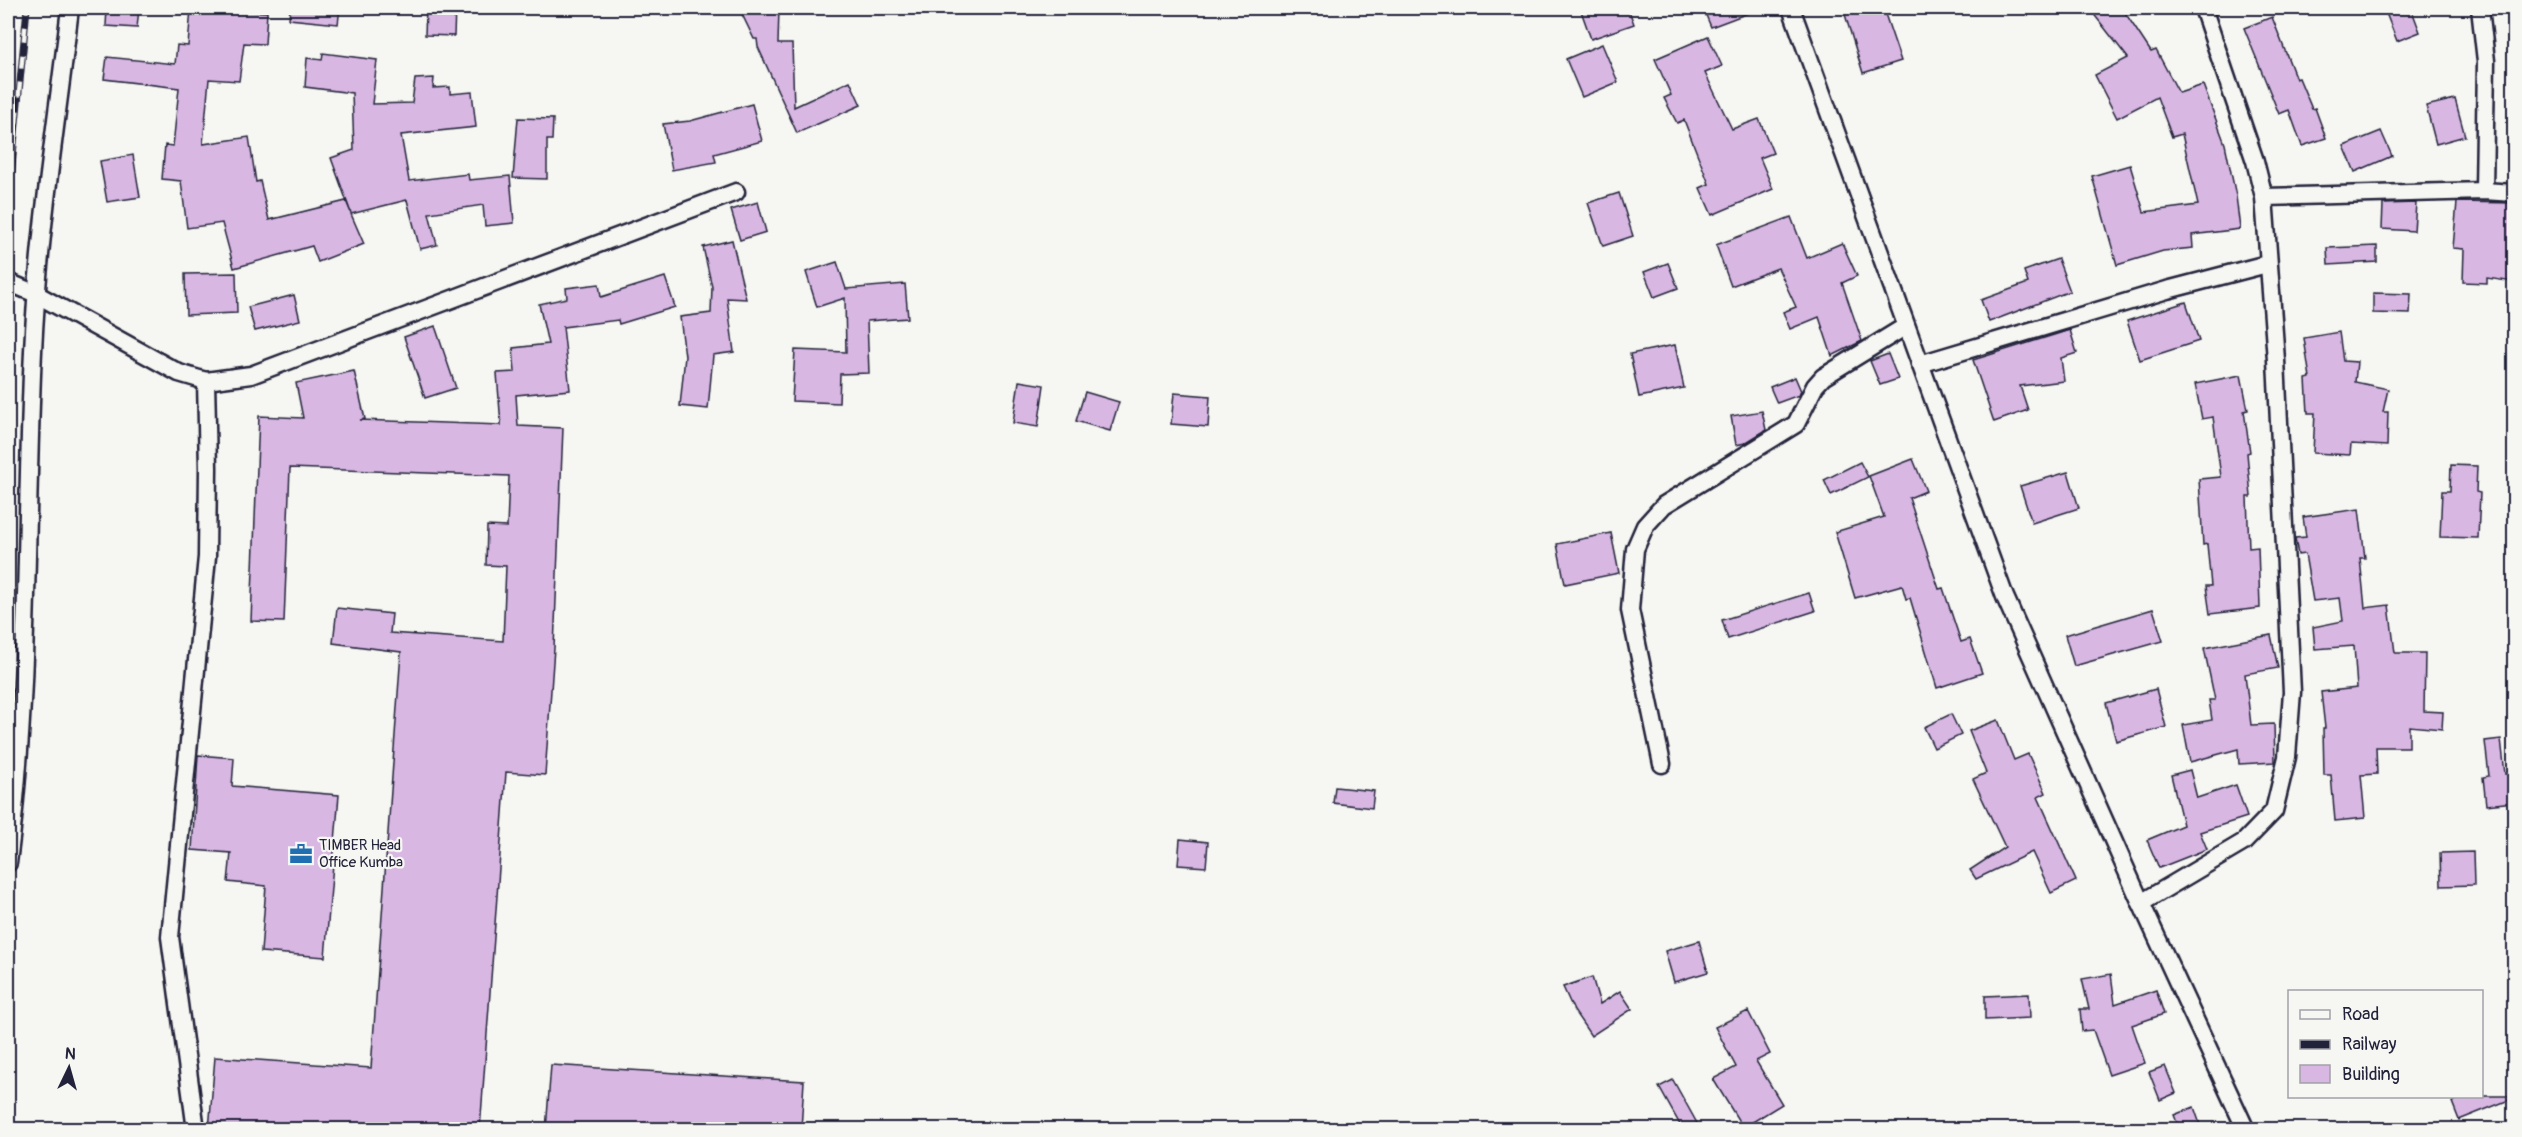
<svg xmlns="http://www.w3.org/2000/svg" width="2522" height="1137" viewBox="0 0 2522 1137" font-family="Pangolin,sans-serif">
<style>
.building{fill:#d8b7e3;stroke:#22223b;stroke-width:1.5}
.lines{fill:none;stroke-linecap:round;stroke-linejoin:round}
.street-casing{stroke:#22223b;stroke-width:21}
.street{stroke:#f6f6f2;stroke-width:16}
.rail-casing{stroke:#22223b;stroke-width:7}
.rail{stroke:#f6f6f2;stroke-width:4.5;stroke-dasharray:14;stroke-linecap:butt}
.labels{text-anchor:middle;stroke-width:4.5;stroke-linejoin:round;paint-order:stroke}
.poi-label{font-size:15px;fill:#22223b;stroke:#f6f6f2;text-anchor:start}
</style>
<rect width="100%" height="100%" fill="#f6f6f2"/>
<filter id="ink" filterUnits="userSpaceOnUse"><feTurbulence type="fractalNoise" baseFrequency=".0167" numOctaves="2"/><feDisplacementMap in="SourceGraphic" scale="12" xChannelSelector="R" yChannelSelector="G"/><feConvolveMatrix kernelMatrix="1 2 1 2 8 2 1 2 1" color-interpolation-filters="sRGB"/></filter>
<g filter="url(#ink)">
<g class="building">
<polygon points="107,8 139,8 137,28 106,26"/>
<polygon points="191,8 267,12 265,44 244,43 239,81 209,79 203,144 249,137 256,182 260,181 269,220 346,201 351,213 331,158 354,150 352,93 305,87 307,58 322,60 323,53 377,60 372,104 412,103 415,79 434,78 433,88 450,87 450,94 472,92 476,127 401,135 409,181 468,174 469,180 510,176 514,223 485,226 483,205 429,213 437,245 420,249 407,200 351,214 364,244 318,262 312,246 234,268 222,223 187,228 181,181 162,179 165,145 173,146 179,88 104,79 107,57 175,64 177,45 188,46"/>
<polygon points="290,8 340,8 338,24 289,19"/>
<polygon points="426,8 455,8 454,36 425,35"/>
<polygon points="739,8 779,8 778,44 792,44 794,107 850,81 861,105 797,133 758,47 757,39 754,39"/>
<polygon points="1580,8 1628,8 1634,24 1591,39"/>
<polygon points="1703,8 1759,8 1759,9 1711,27"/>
<polygon points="1843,8 1883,8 1901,61 1863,73"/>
<polygon points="2089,8 2122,8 2151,52 2156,50 2179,93 2203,85 2225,144 2236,196 2240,229 2192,235 2193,248 2163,251 2117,265 2092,176 2130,165 2144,212 2198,205 2182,134 2172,137 2157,97 2117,118 2095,75 2128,58"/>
<polygon points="2384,8 2411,8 2420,32 2397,41"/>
<polygon points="2272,17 2296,79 2299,78 2312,109 2315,108 2326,138 2302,146 2289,110 2279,114 2244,28"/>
<polygon points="1708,36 1722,66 1705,73 1732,129 1759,119 1773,153 1760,158 1773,189 1712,215 1700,188 1709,184 1684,120 1677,123 1664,98 1671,95 1655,59"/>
<polygon points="1602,44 1618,82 1582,97 1566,59"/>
<polygon points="2455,99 2465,136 2436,144 2426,106"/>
<polygon points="752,104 762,141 714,154 716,162 672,170 663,124 690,121"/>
<polygon points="518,118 553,119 552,140 547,140 547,179 513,178"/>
<polygon points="2381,131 2392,156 2355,172 2344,146"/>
<polygon points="133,155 140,197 107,202 100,161"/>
<polygon points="1619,193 1633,236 1603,246 1588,203"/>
<polygon points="758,202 766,232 740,240 731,210"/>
<polygon points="2457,202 2514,203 2514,282 2487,278 2487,283 2463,282 2464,249 2453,248"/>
<polygon points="2416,203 2414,231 2382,229 2383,204"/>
<polygon points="1791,217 1807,258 1842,243 1857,276 1842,283 1862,341 1832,356 1819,317 1790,329 1783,312 1796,307 1778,268 1731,286 1716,245"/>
<polygon points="732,240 746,299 727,298 734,352 713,355 708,409 680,406 685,356 680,317 711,313 712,287 703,247"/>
<polygon points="2377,246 2377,262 2328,265 2327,248"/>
<polygon points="2058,259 2070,291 1989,322 1981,300 2028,283 2024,271"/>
<polygon points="837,262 846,289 905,284 908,318 867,321 869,373 840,374 839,403 792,401 795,350 846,352 845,298 817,307 806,272"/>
<polygon points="1668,263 1678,288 1654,297 1644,272"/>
<polygon points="236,273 237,313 186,315 185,274"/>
<polygon points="665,277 675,307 619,324 618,320 563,327 570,390 516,395 518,426 563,428 554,648 545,775 506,772 480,1130 209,1130 215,1057 371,1068 401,652 333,643 337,608 392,614 390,633 503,641 506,566 486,565 487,526 507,527 509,476 290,468 284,622 251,621 259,416 303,418 296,383 354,371 365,419 360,420 501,425 497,373 515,372 513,348 548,344 539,304 567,298 566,288 599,284 601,297"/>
<polygon points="2373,293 2411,294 2410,314 2373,313"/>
<polygon points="294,295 300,320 255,331 248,307"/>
<polygon points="2186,302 2199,341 2140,360 2127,321"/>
<polygon points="435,326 456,388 425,398 404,337"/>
<polygon points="2070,330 2077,353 2061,358 2064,381 2020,386 2028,410 1994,422 1973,360"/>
<polygon points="2339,332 2343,361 2357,362 2355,382 2388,389 2383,412 2388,412 2387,446 2351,444 2350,455 2313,453 2315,413 2308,413 2306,379 2310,378 2304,338"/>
<polygon points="1675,345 1684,388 1639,397 1630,354"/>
<polygon points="1888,354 1898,379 1880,385 1870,361"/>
<polygon points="2241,375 2248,410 2244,411 2250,452 2247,453 2251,497 2247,497 2249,548 2258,547 2260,608 2210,614 2206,586 2211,586 2207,544 2203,545 2199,479 2221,477 2213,417 2202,419 2195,384"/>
<polygon points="1795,377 1801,391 1799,395 1777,403 1770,387"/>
<polygon points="1019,381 1044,385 1038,427 1013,423"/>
<polygon points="1085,392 1119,402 1110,431 1076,421"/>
<polygon points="1174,393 1210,396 1208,427 1171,424"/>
<polygon points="1762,411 1766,430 1745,443 1736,445 1731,416"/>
<polygon points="1913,459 1926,491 1909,498 1939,589 1943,588 1961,642 1970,639 1982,673 1937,688 1910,598 1906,599 1902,585 1855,598 1835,532 1884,517 1869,476"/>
<polygon points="1860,462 1868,477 1831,495 1824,480"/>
<polygon points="2451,465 2477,466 2476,492 2480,493 2478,538 2440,537 2442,491 2450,491"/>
<polygon points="2068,472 2079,508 2032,523 2020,486"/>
<polygon points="2359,509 2365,558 2360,558 2365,608 2389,605 2395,653 2425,653 2424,711 2443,712 2442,729 2409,726 2409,747 2376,747 2377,774 2361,775 2365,818 2335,821 2331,775 2324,775 2323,728 2325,728 2321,692 2357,688 2354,646 2315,649 2313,627 2343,621 2340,598 2313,601 2305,554 2298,555 2295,538 2306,537 2303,517"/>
<polygon points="1611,533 1619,573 1565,584 1557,544"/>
<polygon points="1809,593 1815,611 1728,639 1722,620"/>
<polygon points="2153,609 2163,641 2074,666 2065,635"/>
<polygon points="2271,635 2278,668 2245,674 2251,725 2274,724 2275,762 2239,764 2238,749 2190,762 2183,725 2212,720 2209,700 2215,700 2204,648"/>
<polygon points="2156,689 2166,727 2116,741 2106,703"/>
<polygon points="1951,714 1961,735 1934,748 1924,727"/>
<polygon points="1998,720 2014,760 2028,754 2046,793 2038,797 2076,881 2051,893 2032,852 1976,879 1970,870 2005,847 1973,779 1986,773 1969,731"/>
<polygon points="2501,739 2505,774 2510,773 2514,802 2486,805 2483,777 2489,776 2485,741"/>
<polygon points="198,755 234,758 232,786 339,795 325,957 261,952 266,886 228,882 231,853 192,850"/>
<polygon points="2190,770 2197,798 2236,785 2247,817 2200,832 2207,849 2159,868 2147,840 2183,825 2171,775"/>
<polygon points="1335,787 1374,791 1372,808 1333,803"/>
<polygon points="1180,839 1208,842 1206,867 1178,865"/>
<polygon points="2473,852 2474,885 2441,886 2440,853"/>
<polygon points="1699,941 1708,972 1674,982 1665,951"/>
<polygon points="2111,974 2115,1004 2156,990 2164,1014 2132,1025 2145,1063 2109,1075 2093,1030 2082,1031 2080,1009 2089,1009 2082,979"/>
<polygon points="1592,977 1600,1004 1620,991 1632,1009 1591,1036 1574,1011 1563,987"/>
<polygon points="2029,994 2030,1018 1985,1020 1985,996"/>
<polygon points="1748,1011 1770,1054 1756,1061 1782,1104 1743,1128 1713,1079 1736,1067 1715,1027"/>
<polygon points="551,1065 804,1081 801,1130 546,1130"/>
<polygon points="2165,1066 2176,1093 2160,1100 2149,1072"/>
<polygon points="1673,1080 1698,1125 1690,1130 1683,1130 1659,1087"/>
<polygon points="2464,1096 2514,1096 2514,1098 2459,1120 2452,1102"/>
<polygon points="2194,1107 2202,1130 2180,1130 2174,1115"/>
</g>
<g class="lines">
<g class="street-casing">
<g id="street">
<polyline points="1791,8 2005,597 2141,903 2246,1130"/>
<polyline points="2480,8 2486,61 2484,191"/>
<polyline points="2264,197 2484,191 2514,193"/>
<polyline points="8,282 36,294 179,373 206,381 251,375 736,192"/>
<polyline points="1920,364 2167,290 2267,264"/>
<polyline points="1662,764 1630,610 1635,549 1645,526 1664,505 1796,424 1815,386 1823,377 1906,326"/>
<path d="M8,863C30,693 25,521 33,351C38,236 57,121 70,8"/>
<polyline points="2141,903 2244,842 2274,811 2287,757 2292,692 2276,360 2264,197 2255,161 2203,8"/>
<polyline points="196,1130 170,937 207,557 208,468 206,381"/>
</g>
</g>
<use href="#street" class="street"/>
<g class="rail-casing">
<polyline id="rail" points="8,208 27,8"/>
</g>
<use href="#rail" class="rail"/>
</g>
</g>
<defs>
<g id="office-bare" transform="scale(1.8)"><path d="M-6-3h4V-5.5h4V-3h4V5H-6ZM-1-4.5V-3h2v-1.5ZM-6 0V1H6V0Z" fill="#1f6fb2" stroke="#f6f6f2" stroke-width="2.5" paint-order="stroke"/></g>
</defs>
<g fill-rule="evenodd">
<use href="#office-bare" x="301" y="854"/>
</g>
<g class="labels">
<g class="poi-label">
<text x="319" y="850">TIMBER Head<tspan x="319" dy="17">Office Kumba</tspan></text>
</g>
</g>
<rect width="2522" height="1137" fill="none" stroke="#f6f6f2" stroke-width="30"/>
<rect x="15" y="15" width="2492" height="1107" fill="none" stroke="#22223b" stroke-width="2" filter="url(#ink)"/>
<rect x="2288" y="990" width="195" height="108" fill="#f6f6f2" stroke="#a1a1a9" stroke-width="1.5"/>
<rect x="2300" y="1010" width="30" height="9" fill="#f6f6f2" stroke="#a1a1a9" stroke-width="1.5"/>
<text x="2342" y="1020" font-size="18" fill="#22223b">Road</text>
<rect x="2300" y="1040" width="30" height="9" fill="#22223b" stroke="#a1a1a9" stroke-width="1.5"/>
<text x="2342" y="1050" font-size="18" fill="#22223b">Railway</text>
<rect x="2300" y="1065" width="30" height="18" fill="#d8b7e3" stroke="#a1a1a9" stroke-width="1.5"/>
<text x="2342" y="1080" font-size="18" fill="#22223b">Building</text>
<g transform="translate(69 1068) rotate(5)" stroke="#f6f6f2" stroke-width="4.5" paint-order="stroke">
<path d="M0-4.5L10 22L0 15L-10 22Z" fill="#22223b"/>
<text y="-9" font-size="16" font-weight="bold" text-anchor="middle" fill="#22223b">N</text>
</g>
</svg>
